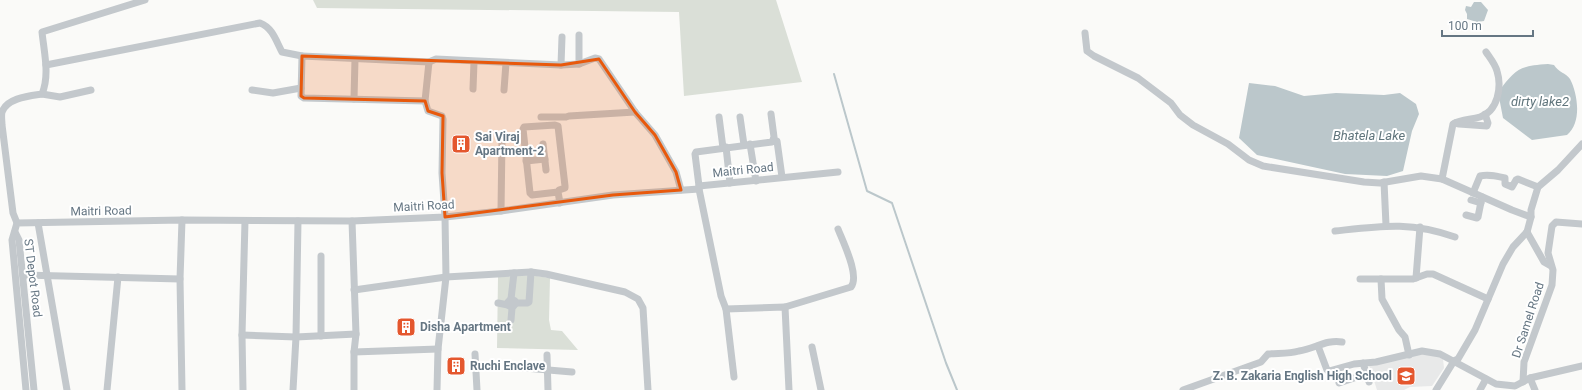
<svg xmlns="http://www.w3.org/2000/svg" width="1582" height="390" viewBox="0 0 1582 390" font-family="Roboto,sans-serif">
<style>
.built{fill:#e8e9e9}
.green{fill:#dadfd7}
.water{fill:#bbc7cb}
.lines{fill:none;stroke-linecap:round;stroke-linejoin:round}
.stream{stroke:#bbc7cb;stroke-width:2}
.minor{stroke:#c3c8cc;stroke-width:7}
.marked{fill:#e8590c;fill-opacity:0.2;stroke:#e8590c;stroke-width:3;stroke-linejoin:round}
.labels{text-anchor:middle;stroke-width:4;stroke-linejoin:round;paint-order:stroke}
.poi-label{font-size:12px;font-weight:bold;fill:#657683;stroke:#fff;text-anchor:start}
.street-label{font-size:12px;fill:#657683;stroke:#fff}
.water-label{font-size:13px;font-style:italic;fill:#60757c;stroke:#fff}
</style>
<rect width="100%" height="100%" fill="#fafaf8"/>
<polygon class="built" points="1431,353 1443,359 1444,368 1432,386 1410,387 1404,390 1377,390 1369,365 1414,355"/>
<g class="green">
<polygon points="313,0 776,0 802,82 684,96 679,12 317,8"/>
<polygon points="530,275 550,278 549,320 551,330 562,331 578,350 497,348 498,277"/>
</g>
<g class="water">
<polygon points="1474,2 1481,2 1488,10 1484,21 1477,22 1467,19 1467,14 1465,10 1466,6 1471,7"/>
<path d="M1548,64L1554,65C1558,72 1566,73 1570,79C1578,94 1582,123 1567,135L1532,140L1503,118L1498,92C1516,69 1518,66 1548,64Z"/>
<polygon points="1249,83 1275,86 1304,96 1336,93 1384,95 1400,93 1416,104 1419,114 1412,131 1403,171 1387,176 1345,174 1257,155 1239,138"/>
</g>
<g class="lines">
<polyline class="stream" points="834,74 867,191 892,203 946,363 957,390"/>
<g class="minor">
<polyline points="1085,33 1087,51 1094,56 1138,78 1171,103 1180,115 1193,125 1228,144 1249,160 1263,166 1364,182 1380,183 1421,176 1442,179 1512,210 1531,217"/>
<polyline points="429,62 425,101 428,111 442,116 443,119 442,173 445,217 446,277 438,349 437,390"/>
<polyline points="579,64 579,35"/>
<path d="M46,65L260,23C273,28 276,41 282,52L302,56"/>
<polyline points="561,65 562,37"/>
<polyline points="473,89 474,62"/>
<polyline points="252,90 273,93 301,88"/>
<polyline points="504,90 506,63"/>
<polyline points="42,94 60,97 91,90"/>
<polyline points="354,99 355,59"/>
<polyline points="425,101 304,98 301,96 302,56 429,62 436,59 561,65 579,64 595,58 599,59 635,112 655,135 676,172 681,190"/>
<polyline points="541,117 566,117 569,116 635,112"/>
<polyline points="719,117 723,148"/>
<polyline points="740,117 744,145"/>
<polyline points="1455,123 1459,124 1487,126 1488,123 1485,114"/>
<polyline points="774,140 777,141 782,177"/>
<polyline points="543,144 546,170"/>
<polyline points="750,144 756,181"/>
<polyline points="726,147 730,183"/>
<polyline points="526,161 545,159"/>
<path d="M1442,179L1453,124C1462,119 1471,120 1480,117C1498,111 1502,87 1497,71C1495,64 1490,58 1486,52"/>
<polyline points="1384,182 1386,225"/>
<polyline points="699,186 695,154 696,152 772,142 774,137 771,114"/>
<polyline points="699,189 721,296 726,309 785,307 789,390"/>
<polyline points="558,192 559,190 565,188 565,186 558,126 555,125 524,127 523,129 530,193 532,195 558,192 560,203"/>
<path d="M1473,193L1480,176C1488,174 1496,176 1505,178V184L1512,187L1516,180L1518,179L1538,187"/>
<polyline points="1471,200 1481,203"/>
<polyline points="501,211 502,140"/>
<polyline points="1466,215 1477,218 1478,217 1482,197"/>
<polyline points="352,221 356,334 354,352 354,390"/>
<path d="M17,223L13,213L2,125C2,121 1,116 2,112C7,98 29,96 42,94C50,75 44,52 42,32L145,0"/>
<polyline points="38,223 67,390"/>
<path d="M1335,231C1381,226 1410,221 1455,237"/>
<polyline points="15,232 19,240 34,390"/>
<polyline points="1527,232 1531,217 1531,210 1538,187 1558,170 1582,144"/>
<polyline points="1527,232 1544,262 1551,266"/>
<polyline points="23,275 180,279"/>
<polyline points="1416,278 1420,227"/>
<polyline points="1360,279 1413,279 1427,274 1433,274 1488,299"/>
<polyline points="1381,279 1382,299 1399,330 1405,337 1409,355"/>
<polyline points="354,290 446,277 531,272 546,274 625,292 638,299 643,308 648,390"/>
<polyline points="511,299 514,273"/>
<polyline points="498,303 508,305"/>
<polyline points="516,303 527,303 529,302 531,272"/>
<path d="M785,307L851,287C860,276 843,242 838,229"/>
<polyline points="726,309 734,377"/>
<polyline points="511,320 512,308 516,303 515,301 511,299 508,302 508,305 512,308"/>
<polyline points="242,335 296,337 356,334"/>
<polyline points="321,336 321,256"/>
<polyline points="1318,346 1327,370 1329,371 1354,364 1376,362 1422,351 1440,354 1496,384 1515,386 1530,378 1582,366"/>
<polyline points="812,347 821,390"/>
<polyline points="354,352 438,349"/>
<polyline points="475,354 477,390"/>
<polyline points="547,355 548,390"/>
<polyline points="1363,363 1369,382"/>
<polyline points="513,367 572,372"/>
<polyline points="1530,378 1535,390"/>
<polyline points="1523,382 1524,362 1552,285 1553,270 1548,253 1552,226 1556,222 1582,224"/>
<polyline points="1339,383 1366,374"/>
<polyline points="26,390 12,240 17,223 182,220 352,221 445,217 501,211 613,195 699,189 699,186 838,172"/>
<polyline points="107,390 118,277"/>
<polyline points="182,390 180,279 182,220"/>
<polyline points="243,390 242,335 245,221"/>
<polyline points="293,390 296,337 298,221"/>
<path d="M1183,390L1261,362L1268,354C1278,353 1289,354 1299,351C1314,349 1327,339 1342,342"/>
<polyline points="1436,390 1454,361 1458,359 1475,330 1503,264 1513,247 1527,232"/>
<polyline points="1480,390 1486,379"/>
</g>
</g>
<path class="marked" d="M302,56L561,65L599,59L635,112L655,135L676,172L681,190L613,195L445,217L442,173L443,116L428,111L425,101L304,98L301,96Z"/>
<defs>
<g id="building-square" transform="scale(1)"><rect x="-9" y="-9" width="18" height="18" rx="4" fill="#e4572e" stroke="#fff"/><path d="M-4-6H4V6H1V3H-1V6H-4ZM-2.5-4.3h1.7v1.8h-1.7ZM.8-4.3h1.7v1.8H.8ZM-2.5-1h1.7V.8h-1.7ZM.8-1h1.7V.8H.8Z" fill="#fff"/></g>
<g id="school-square" transform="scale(1)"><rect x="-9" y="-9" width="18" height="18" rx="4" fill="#e4572e" stroke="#fff"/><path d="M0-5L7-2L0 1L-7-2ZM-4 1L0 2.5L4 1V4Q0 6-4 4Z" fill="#fff"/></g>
</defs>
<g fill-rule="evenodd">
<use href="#building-square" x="461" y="144"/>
<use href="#building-square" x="406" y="327"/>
<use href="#building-square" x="456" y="366"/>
<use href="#school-square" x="1406" y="376"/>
</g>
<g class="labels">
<g class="poi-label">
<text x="475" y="141">Sai Viraj<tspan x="475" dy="14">Apartment-2</tspan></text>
<text x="420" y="331">Disha Apartment</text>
<text x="470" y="370">Ruchi Enclave</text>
<text x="1392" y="380" text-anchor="end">Z. B. Zakaria English High School</text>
</g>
<g class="street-label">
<text transform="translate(743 170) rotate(-6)" y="4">Maitri Road</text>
<text transform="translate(424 206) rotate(-3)" y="4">Maitri Road</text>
<text transform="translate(101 211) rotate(-1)" y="4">Maitri Road</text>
<text transform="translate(33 278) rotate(83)" y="4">ST Depot Road</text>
<text transform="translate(1528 320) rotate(-72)" y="4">Dr Samel Road</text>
</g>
<g class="water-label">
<text x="1540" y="106">dirty lake2</text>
<text x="1369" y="140">Bhatela Lake</text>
</g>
</g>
<path d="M1442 30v6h91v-6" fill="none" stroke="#657683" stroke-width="2"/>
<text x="1448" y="30" font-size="12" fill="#657683" stroke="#ffffff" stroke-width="3" paint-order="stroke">100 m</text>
</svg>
